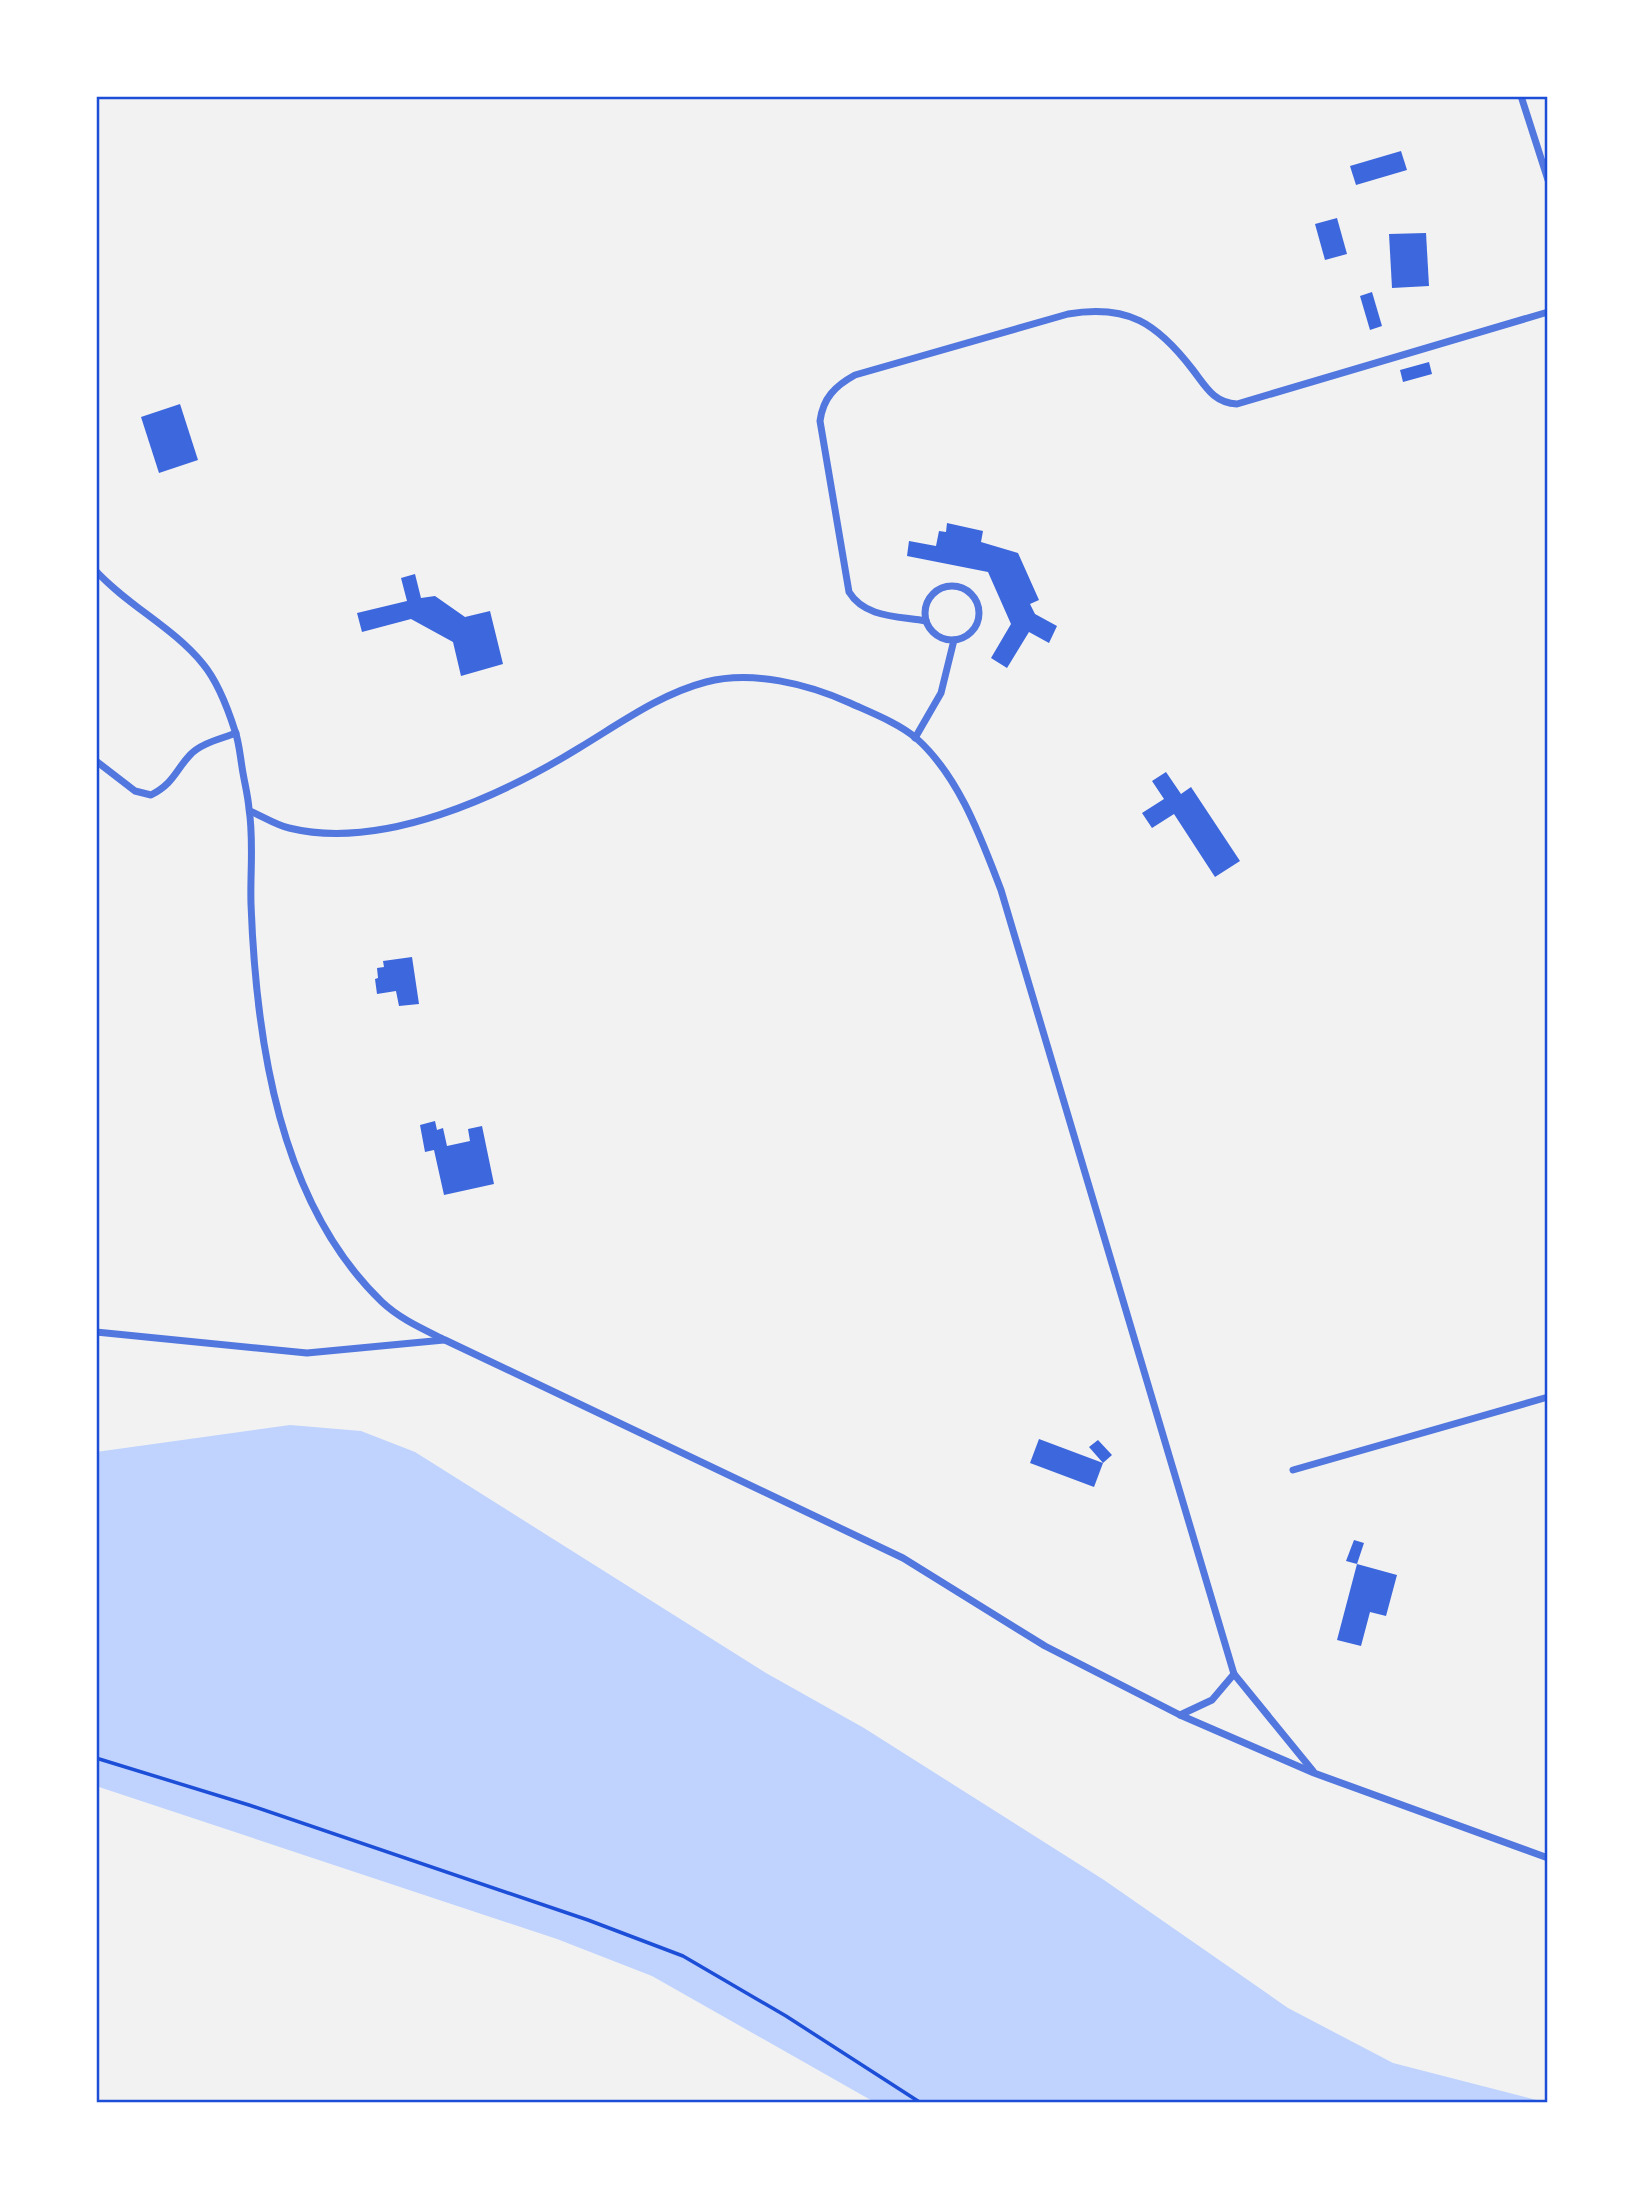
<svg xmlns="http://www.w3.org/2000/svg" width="1644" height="2199" viewBox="0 0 1644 2199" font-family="'Libre Baskerville',serif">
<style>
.water{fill:#bfd3fe}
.building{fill:#3d67dc}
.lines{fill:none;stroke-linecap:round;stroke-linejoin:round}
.path{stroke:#1d4ed8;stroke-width:3.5}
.minor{stroke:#5277de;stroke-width:7}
.neatline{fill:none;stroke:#1d4ed8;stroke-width:2.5}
</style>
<rect width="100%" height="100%" fill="#f2f2f2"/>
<polygon class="water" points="290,1425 361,1431 415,1452 766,1673 864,1728 1104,1880 1288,2008 1393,2063 1548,2103 876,2103 652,1976 557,1939 96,1786 96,1452"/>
<g class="building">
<polygon points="1401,151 1407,170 1356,185 1350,166"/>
<polygon points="1337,218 1347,254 1325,260 1315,224"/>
<polygon points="1426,233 1429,286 1392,288 1389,234"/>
<polygon points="1372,292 1382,326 1370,330 1360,296"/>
<polygon points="1429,362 1432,374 1403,382 1400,370"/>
<polygon points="180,404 198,460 159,473 141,417"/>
<polygon points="947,523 983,531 981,542 1018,553 1039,600 1030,604 1035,614 1057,626 1049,643 1029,632 1007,668 991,658 1011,624 988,572 907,556 909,541 936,546 939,531 946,532"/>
<polygon points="415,574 421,598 435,596 465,617 490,611 503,664 461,676 453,642 411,619 362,632 357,613 407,601 401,578"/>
<polygon points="1166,772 1181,794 1191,787 1240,861 1215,877 1174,814 1152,828 1142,813 1164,799 1152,781"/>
<polygon points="412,957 419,1004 399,1006 396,991 377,994 375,979 378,978 377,968 384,967 383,961"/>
<polygon points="435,1121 437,1130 443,1128 447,1146 470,1141 468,1129 482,1126 494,1184 444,1195 434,1150 425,1152 420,1125"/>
<polygon points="1039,1439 1103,1463 1089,1447 1098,1440 1112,1455 1103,1463 1094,1487 1030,1463"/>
<polygon points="1354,1540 1364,1543 1357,1564 1346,1561"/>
<polygon points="1357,1564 1397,1575 1386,1616 1370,1612 1361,1646 1337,1640"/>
</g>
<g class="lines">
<polyline class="path" points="96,1758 249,1805 588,1920 683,1956 786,2016 921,2103"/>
<g class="minor">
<polyline points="1521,96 1548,180"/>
<path d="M96,571C128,606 173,627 203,664C218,682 228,709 235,731C239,742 240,755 242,767C244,781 248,795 249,809C254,840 250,873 251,904C256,1040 279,1203 382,1302C400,1319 423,1329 445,1340L903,1558L1045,1646L1180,1715L1314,1773L1548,1858"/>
<circle cx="952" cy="613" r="27"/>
<path d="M926,621C898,616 865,618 849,592L820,421C823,398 835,386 855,375L1068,314C1128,304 1157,323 1193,370C1206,387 1214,403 1237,404L1548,312"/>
<polyline points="915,738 941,693 954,640"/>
<path d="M96,761L135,791L151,795C174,783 175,771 190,755C201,743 221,739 236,733"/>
<path d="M250,811C262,816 276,825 289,828C383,851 501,796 579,748C619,724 660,694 706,682C752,670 808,684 850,703C872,713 898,723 916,738C959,776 981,838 1001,890L1234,1674L1212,1700L1180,1715"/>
<polyline points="96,1332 307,1353 444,1340"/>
<polyline points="1293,1470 1548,1397"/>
<polyline points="1234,1674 1313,1771"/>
</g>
</g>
<rect width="1644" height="2199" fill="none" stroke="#ffffff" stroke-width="196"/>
<rect x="98" y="98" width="1448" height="2003" class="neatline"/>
</svg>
